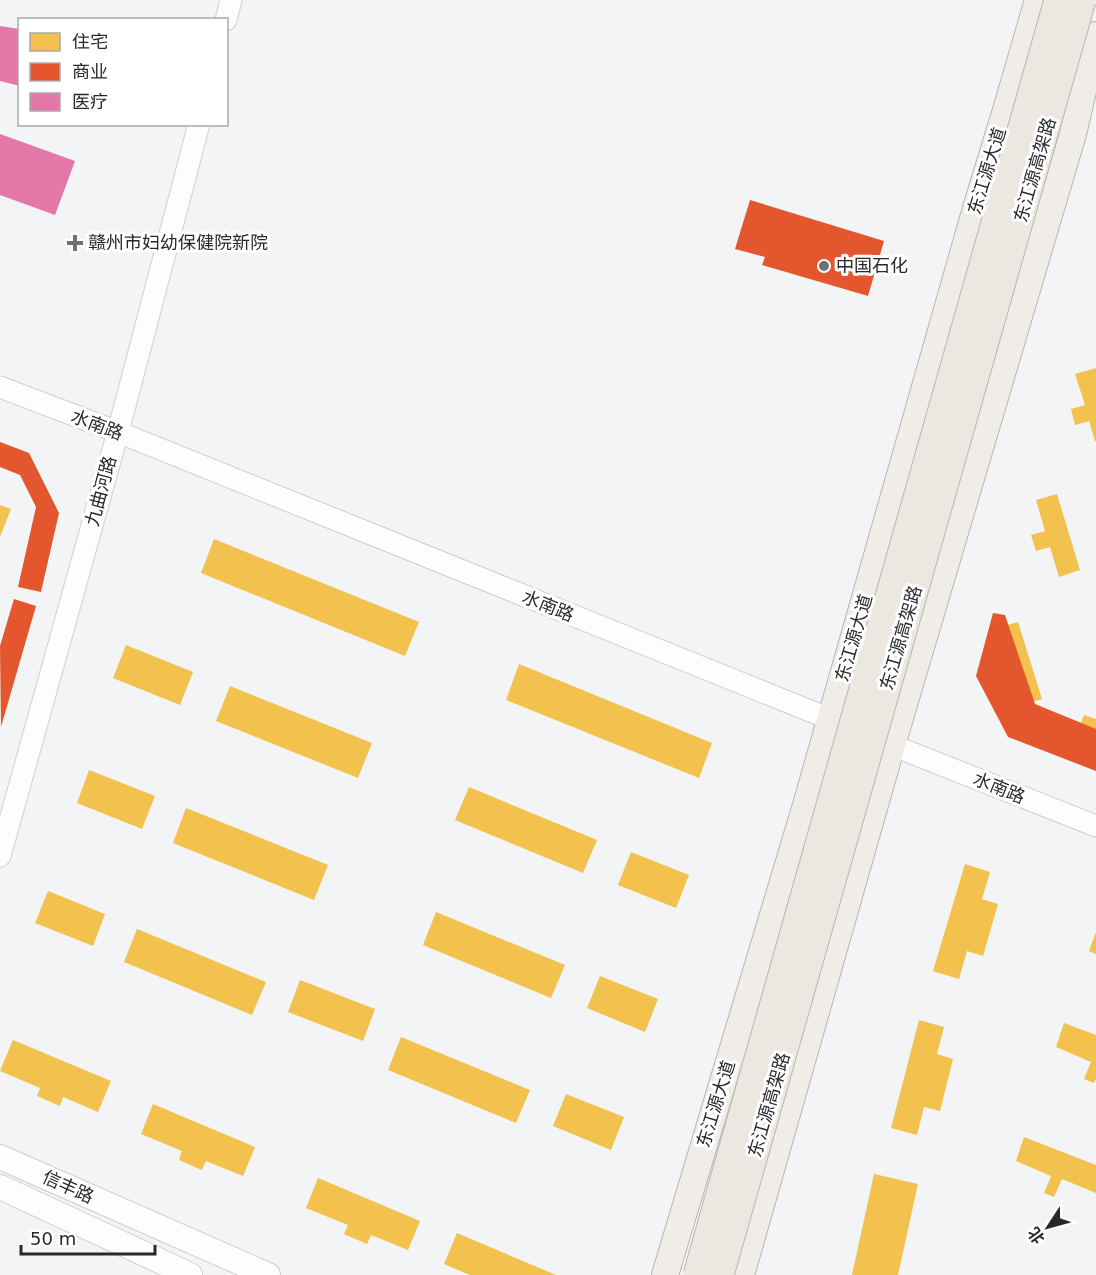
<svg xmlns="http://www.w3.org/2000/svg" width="1096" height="1275" viewBox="0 0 1096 1275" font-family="'DejaVu Sans','Noto Sans SC',sans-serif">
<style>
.homes{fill:#f2c14e}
.shops{fill:#e4572e}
.health{fill:#e377a8}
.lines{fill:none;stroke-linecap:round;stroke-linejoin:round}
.tertiary-casing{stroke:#cdcfd1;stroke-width:23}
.secondary-casing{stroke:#cdcfd1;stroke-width:26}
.primary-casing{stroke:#b9b5ac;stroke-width:28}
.tertiary{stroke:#fdfdfe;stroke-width:21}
.secondary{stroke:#fdfdfe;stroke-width:24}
.primary{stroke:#f0ede8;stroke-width:26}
.trunk-bridge-casing{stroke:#b9b5ac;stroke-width:29;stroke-linecap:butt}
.trunk-bridge{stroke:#ece8e1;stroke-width:27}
.poi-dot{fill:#6f7071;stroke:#fff;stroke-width:2}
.labels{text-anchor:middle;stroke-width:6;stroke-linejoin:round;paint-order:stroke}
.street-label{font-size:18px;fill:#28292a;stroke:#fff}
.poi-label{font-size:18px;fill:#28292a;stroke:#fff;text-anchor:start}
</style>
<rect width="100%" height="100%" fill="#f2f4f6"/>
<g class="homes">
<polygon points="1096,368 1096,441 1095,441 1089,421 1075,425 1071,409 1085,405 1075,374"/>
<polygon points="1057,494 1080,570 1059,577 1050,547 1036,551 1031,535 1045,531 1036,500"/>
<polygon points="0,505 11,509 0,537"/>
<polygon points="214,539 419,622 405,656 201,573"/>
<polygon points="1018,622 1042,699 1021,705 1011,675 997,679 992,663 1006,659 997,628"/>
<polygon points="126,645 193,672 180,705 113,678"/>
<polygon points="519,664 712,743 699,778 506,700"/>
<polygon points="230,686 372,743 358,778 216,721"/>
<polygon points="1084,715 1096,719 1096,746 1075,738"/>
<polygon points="89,770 155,796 142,829 77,803"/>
<polygon points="469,787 597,840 583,873 455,820"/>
<polygon points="186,808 328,865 314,900 173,843"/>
<polygon points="631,852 689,875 676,908 618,885"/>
<polygon points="965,864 990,872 982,899 998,904 983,956 967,951 959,979 933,971"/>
<polygon points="48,891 105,914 93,946 35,923"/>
<polygon points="436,912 565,965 551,998 423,945"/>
<polygon points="137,929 266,982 252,1015 124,962"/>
<polygon points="1096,932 1096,954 1089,951"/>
<polygon points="600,976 658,999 645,1032 587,1008"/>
<polygon points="300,980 375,1009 363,1041 288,1012"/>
<polygon points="919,1020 944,1027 937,1054 953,1059 940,1111 924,1107 917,1135 891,1128"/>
<polygon points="1064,1023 1096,1035 1096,1079 1094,1083 1084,1079 1091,1062 1056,1047"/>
<polygon points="401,1037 530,1090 516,1123 388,1070"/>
<polygon points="13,1040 111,1081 98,1112 63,1097 60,1106 37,1096 40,1088 0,1071"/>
<polygon points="566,1094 624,1117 611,1150 553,1126"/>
<polygon points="153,1104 255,1147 243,1176 206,1161 202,1170 179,1160 182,1151 141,1134"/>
<polygon points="1024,1137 1096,1165 1096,1193 1062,1179 1054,1197 1044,1193 1051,1176 1016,1161"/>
<polygon points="874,1174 918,1184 898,1275 852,1275"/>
<polygon points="318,1178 420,1221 408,1250 371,1235 367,1244 344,1234 348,1225 306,1208"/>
<polygon points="457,1233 556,1275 470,1275 444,1264"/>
</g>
<g class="shops">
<polygon points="750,200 884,241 868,296 762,265 765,257 735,249"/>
<polygon points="0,442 29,453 59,513 41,592 18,587 36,507 20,475 0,467"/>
<polygon points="14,599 36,606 1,727 0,646"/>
<polygon points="993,613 1005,615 1035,704 1096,729 1096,771 1008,737 976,676"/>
</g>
<g class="health">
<polygon points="0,26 20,29 20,86 0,81"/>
<polygon points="0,134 75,161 55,215 0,195"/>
</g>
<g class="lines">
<g class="tertiary-casing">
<g id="tertiary">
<polyline points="226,20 231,0"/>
<polyline points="0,387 118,432 845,725"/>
<polyline points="879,740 1096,826"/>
<polyline points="0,856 118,432 199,124"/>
</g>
</g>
<g class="secondary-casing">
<g id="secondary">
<polyline points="0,1157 268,1275"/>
<polyline points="0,1187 190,1275"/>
</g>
</g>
<g class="primary-casing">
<g id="primary">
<polyline points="665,1275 806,805 976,208 1006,110 1038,0"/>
<polyline points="741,1275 892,745 1073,134 1096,35"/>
</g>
</g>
<use href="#tertiary" class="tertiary"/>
<use href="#secondary" class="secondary"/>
<use href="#primary" class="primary"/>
<g class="trunk-bridge-casing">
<g id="trunk-bridge">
<polyline points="697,1275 1058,0"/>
<polyline points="720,1275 1082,0"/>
</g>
</g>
<use href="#trunk-bridge" class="trunk-bridge"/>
</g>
<g class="poi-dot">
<path d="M72 234h6v6h6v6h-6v6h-6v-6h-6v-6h6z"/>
<circle cx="824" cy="266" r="6"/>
</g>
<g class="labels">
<g class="street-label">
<text transform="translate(1035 170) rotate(-74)" y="6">东江源高架路</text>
<text transform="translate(987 171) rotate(-73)" y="6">东江源大道</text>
<text transform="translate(97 425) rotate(21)" y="6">水南路</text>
<text transform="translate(101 491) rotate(-75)" y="6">九曲河路</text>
<text transform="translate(548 606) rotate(22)" y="6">水南路</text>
<text transform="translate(854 638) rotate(-74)" y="6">东江源大道</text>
<text transform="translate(901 638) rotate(-74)" y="6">东江源高架路</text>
<text transform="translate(999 788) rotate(22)" y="6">水南路</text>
<text transform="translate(716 1104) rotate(-73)" y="6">东江源大道</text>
<text transform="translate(769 1105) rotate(-74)" y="6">东江源高架路</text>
<text transform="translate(68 1187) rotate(24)" y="6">信丰路</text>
</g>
<g class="poi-label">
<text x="88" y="249">赣州市妇幼保健院新院</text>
<text x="836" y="272">中国石化</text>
</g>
</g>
<rect x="18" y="18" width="210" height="108" fill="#ffffff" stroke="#a9a9aa" stroke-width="1.5"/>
<rect x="30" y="33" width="30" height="18" fill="#f2c14e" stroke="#a9a9aa" stroke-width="1.5"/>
<text x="72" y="48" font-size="18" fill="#28292a">住宅</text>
<rect x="30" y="63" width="30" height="18" fill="#e4572e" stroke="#a9a9aa" stroke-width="1.5"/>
<text x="72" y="78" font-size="18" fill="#28292a">商业</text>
<rect x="30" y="93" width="30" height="18" fill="#e377a8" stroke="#a9a9aa" stroke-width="1.5"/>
<text x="72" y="108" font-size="18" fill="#28292a">医疗</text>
<g transform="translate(1048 1227) rotate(234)" stroke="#ffffff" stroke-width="4.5" paint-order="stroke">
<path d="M0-4.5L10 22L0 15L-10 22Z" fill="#28292a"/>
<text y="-9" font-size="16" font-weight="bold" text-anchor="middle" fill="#28292a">北</text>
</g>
<path d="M21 1245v9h134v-9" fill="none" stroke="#28292a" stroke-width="3"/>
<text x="30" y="1245" font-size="18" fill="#28292a" stroke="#ffffff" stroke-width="4.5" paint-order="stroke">50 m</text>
</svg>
